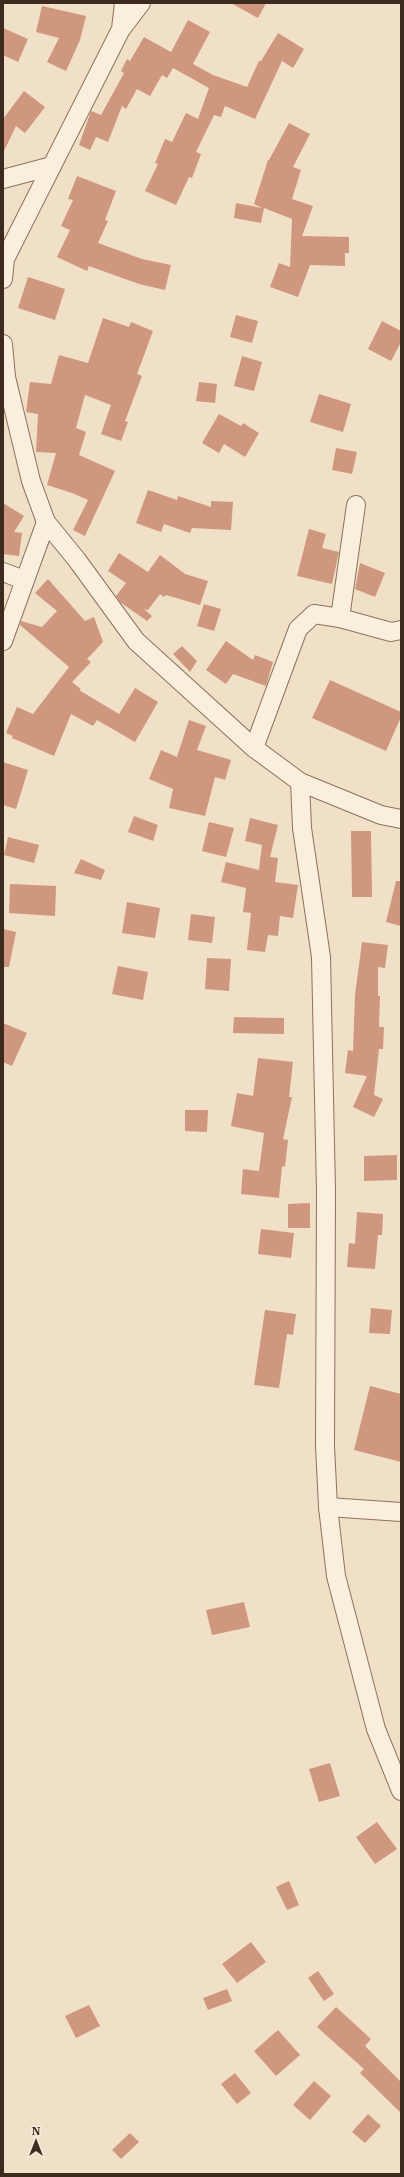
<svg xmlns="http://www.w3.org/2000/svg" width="404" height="2177" viewBox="0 0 404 2177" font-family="'IBM Plex Serif',serif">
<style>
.building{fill:#cf977d}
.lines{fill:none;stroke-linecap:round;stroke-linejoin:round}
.minor-casing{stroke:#8d715c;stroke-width:20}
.minor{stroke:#faeedc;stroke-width:18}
</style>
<rect width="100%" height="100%" fill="#f0e0c8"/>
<g class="building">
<polygon points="231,3 266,3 258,18"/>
<polygon points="42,6 86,16 80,40 66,71 47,62 59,38 36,32"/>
<polygon points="188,20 210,32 193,64 213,75 247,87 259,61 261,61 278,33 304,49 293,68 282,61 255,119 225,106 221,117 214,115 196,152 201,154 192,178 189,177 176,205 145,191 158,164 155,163 165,139 172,142 186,113 198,119 209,88 173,68 167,78 162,75 150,96 137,89 126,109 122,106 108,142 96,137 90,150 79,145 91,111 101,115 124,73 121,71 127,59 130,61 144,37 171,52"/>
<polygon points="3,28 28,39 18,62 3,55"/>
<polygon points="24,91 45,107 25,133 16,126 3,153 3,119"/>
<polygon points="289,123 310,134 293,167 301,170 292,199 313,206 302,236 349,237 349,253 345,253 345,266 310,265 298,297 270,287 279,263 290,267 292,219 264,208 261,223 234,218 236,203 262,208 254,204 268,160 269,160"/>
<polygon points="77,176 116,191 105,220 108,221 98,243 142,259 171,265 165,290 139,284 89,266 87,271 57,257 70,230 61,226 73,200 68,199"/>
<polygon points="28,277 65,289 55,320 18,308"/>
<polygon points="236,315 258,321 252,343 230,337"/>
<polygon points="103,318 129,327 131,322 153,331 137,374 142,376 125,421 128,422 121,441 101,434 111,405 85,395 76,428 86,432 79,455 115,471 85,536 73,530 88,500 72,493 47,485 56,453 36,452 38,414 26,412 30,382 51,384 59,355 88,363"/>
<polygon points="382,321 401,331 401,342 391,361 368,349"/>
<polygon points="242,356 262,362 254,391 234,386"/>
<polygon points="199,382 217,384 215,403 196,401"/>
<polygon points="319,394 351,404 343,432 310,422"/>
<polygon points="219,414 241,426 243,423 259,433 245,457 224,444 219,453 202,443"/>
<polygon points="336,448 357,452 352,474 332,470"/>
<polygon points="148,490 177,500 178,496 211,507 211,501 233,502 231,530 192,528 190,533 164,524 161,532 136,523"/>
<polygon points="3,503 24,516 14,532 22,533 19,556 3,554"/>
<polygon points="309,529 326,534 322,548 339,552 332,584 297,576"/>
<polygon points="119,553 148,572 160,555 185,574 208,581 200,605 166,595 164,597 160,594 148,610 144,609 152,616 147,621 120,602 116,596 126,583 108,571"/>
<polygon points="360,563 385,573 375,597 355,589"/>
<polygon points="48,579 85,621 94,617 103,642 87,659 91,662 72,682 81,689 79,690 119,714 135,688 158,702 135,742 97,720 93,726 71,714 54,756 12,738 13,736 6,733 17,707 33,714 69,667 20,625 21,621 42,627 57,611 35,593"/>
<polygon points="204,604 221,609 214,631 197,626"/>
<polygon points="226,641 253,660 255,655 273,662 266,686 233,674 226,684 206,670"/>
<polygon points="182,646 197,661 190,672 173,654"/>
<polygon points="330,680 401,712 401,717 386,751 312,718"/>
<polygon points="189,720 206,726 197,750 231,760 225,780 215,777 205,816 169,808 173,789 149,779 161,750 177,757"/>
<polygon points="3,762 28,770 16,809 3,805"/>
<polygon points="134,816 158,825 153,841 128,832"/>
<polygon points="250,818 278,825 270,857 278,858 275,882 298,885 293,918 280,916 278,936 268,935 265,952 247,950 251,913 243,912 246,888 221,882 226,862 259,870 262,845 245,841"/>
<polygon points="209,822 234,828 226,857 202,851"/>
<polygon points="351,831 371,831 372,897 352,897"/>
<polygon points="8,837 39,845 34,863 4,855"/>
<polygon points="81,859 105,870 101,880 74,873"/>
<polygon points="396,881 401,881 401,926 386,922"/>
<polygon points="10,884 56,886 55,916 9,913"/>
<polygon points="127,902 160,908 155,938 122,933"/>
<polygon points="191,914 215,917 212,943 188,940"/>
<polygon points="3,929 16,932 9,967 3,967"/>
<polygon points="362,942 388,945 385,968 378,967 378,996 380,996 379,1027 384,1027 383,1049 379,1049 374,1095 383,1099 374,1117 353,1107 367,1076 345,1073 348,1050 353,1051 355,995"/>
<polygon points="207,958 231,959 229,991 205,989"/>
<polygon points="118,966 148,972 143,1000 112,994"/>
<polygon points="234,1017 284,1018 284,1034 233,1033"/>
<polygon points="3,1023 27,1033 12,1066 3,1062"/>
<polygon points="258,1058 293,1062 289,1097 292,1097 283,1139 288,1140 285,1167 282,1166 279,1198 241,1194 243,1169 259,1171 264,1133 231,1126 237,1093 253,1096"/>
<polygon points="185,1110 208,1110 207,1132 185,1131"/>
<polygon points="397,1155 397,1180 364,1181 364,1156"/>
<polygon points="310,1203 310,1228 288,1228 288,1204"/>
<polygon points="357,1212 383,1214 382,1235 378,1235 375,1269 347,1267 349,1243 355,1244"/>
<polygon points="261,1229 294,1233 291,1258 258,1254"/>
<polygon points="371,1308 392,1310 390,1334 369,1333"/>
<polygon points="265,1310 296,1314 293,1335 287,1334 279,1388 254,1385"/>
<polygon points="370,1386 401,1394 401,1462 354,1450"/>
<polygon points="244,1602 250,1627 212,1635 206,1610"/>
<polygon points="330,1763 340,1796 319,1802 309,1769"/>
<polygon points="377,1822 397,1849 375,1864 356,1837"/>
<polygon points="289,1881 299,1905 287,1910 276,1887"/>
<polygon points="251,1942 266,1962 237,1983 222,1964"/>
<polygon points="318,1971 334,1994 324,2001 308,1978"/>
<polygon points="227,1989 232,2001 208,2010 203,1998"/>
<polygon points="89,2005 100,2026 76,2038 65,2016"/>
<polygon points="336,2007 371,2039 365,2046 401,2082 401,2113 360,2073 364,2069 317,2027"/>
<polygon points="278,2030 300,2055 276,2076 254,2051"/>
<polygon points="235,2073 251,2093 237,2104 221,2084"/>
<polygon points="314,2081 331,2096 310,2120 293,2105"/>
<polygon points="368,2114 381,2126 365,2143 352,2132"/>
<polygon points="130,2133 139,2142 121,2159 112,2150"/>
</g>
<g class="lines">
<g class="minor-casing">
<g id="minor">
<polyline points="122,28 141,3"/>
<polyline points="3,179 52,166"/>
<polyline points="3,279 5,259 121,29 124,3"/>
<polyline points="3,344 6,377 31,481 46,522 77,560 136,641 254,748 300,782 302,828 321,957 326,1191 325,1446 328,1507 336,1576 376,1729 401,1791"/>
<polyline points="3,572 24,580"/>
<polyline points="340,618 356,505"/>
<polyline points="3,641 46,522"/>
<polyline points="254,748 298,629 314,614 340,618 391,632 401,630"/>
<polyline points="300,782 381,815 401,819"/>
<polyline points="328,1507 401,1512"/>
</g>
</g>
<use href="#minor" class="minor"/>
</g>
<rect width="404" height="2177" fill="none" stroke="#3d2b20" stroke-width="8"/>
<g transform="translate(36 2141)" stroke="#f7ebd8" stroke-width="3" paint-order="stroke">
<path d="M0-3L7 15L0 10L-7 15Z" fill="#3d2b20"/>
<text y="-6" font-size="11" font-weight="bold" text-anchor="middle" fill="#3d2b20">N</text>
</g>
</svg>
